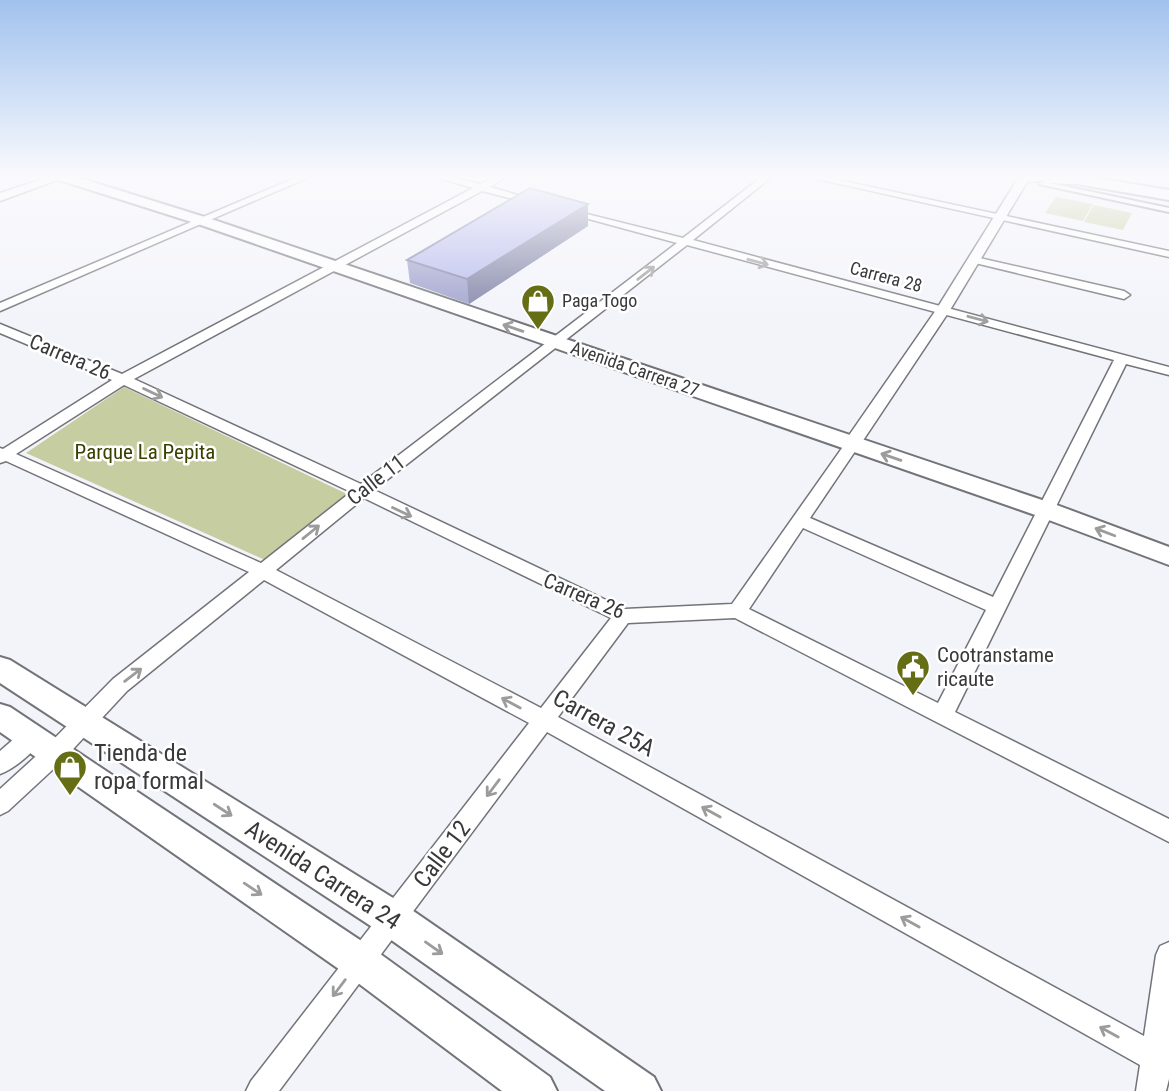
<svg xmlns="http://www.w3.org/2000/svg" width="1169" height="1091" viewBox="0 0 1169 1091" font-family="'Roboto Condensed',sans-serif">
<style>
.green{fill:#c6cda0}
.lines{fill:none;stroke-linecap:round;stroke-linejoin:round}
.pedestrian-casing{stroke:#737479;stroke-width:4}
.minor-casing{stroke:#737479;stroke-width:3}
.tertiary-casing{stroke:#737479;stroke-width:3}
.secondary-casing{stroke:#737479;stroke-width:4}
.trunk-casing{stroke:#737479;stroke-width:4}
.pedestrian{fill:#fff;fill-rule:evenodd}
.minor{fill:#fff;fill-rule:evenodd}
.tertiary{fill:#fff;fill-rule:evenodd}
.secondary{fill:#fff;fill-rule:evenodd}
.trunk{fill:#fff;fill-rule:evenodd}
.wall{fill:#9d9fcb}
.shaded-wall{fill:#7f82a5}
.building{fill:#b6b9ec;stroke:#7f82a5;stroke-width:2}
.oneway{stroke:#9c9c9d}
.labels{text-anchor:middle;stroke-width:5;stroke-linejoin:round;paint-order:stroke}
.far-street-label{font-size:18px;fill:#39393b;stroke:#fff}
.far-poi-label{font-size:18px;fill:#39393b;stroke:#fff;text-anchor:start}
.street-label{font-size:21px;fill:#39393b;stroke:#fff}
.park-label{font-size:21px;fill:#3a4000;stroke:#fff}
.poi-label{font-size:21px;fill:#39393b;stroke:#fff;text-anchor:start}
.near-street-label{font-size:24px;fill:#39393b;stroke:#fff}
.near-poi-label{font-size:24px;fill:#39393b;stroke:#fff;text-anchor:start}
</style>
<rect width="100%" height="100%" fill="#f3f4fa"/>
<g class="green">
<polygon points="1056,197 1093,204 1083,221 1045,213"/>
<polygon points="1094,205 1132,213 1123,230 1084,222"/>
<polygon points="124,387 347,494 265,560 26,453"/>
</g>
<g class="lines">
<g class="pedestrian-casing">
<polygon id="pedestrian" points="1051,178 1075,182 1072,184 1049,183 1169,208 1169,212 1039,184"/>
</g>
<g class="minor-casing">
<g id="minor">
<polygon points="302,175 314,175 0,311 0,303"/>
<path d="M427,175H442L480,184L499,175H509L490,187L542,202L537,205L482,191L134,379L361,484L677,243L563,212V208L683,238L764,175H774L693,240L1169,367V375L1126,364L955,712L1169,819V842L735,618L628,623L558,717L1144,1036L1156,955L1160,946L1169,942V1079L1166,1091H1136L1140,1065L547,732L279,1091H246L251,1081L529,723L264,580L127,691L62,761L8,811L0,815V789L46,747L113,679L249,572L6,461L0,463V448L3,449L112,380L0,333V324L122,374L473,188ZM687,245L1114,360L993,597L810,518L860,444L852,439L847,441L732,604L625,609L374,490ZM124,385L351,492L261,563L16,454ZM364,498L611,618L541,708L276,570ZM803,528L986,610L938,703L749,609Z"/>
<polygon points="799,175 815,175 1169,251 1169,257"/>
<polygon points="975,257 1124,291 1130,295 1124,299 971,262 969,260"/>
<path d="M31,729L39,731L42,738C35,752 14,769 0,774V751L23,731Z"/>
</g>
</g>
<g class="tertiary-casing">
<g id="tertiary">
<polygon points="55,175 71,175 0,201 0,193"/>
<polygon points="1031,175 1069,176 1063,179 1027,182 950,310 858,448 846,448 843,444 936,310 1017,180"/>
</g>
</g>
<g class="secondary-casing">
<g id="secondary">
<polygon points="52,175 70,175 211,219 1054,504 1169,547 1169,565 1038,516 201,225 53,178"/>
<polygon points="0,657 10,660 406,906 654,1077 661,1091 605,1091 380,932 0,683"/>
<polygon points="0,704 10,707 372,948 550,1077 557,1091 502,1091 346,974 0,732"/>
</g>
</g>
<g class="trunk-casing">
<polygon id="trunk" points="1046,175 1078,175 1169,190 1169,200 1054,180"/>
</g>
<use href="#pedestrian" class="pedestrian"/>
<use href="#minor" class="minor"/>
<use href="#tertiary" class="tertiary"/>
<use href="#secondary" class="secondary"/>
<use href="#trunk" class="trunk"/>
</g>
<polygon class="wall" points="588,204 588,226 469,304 410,283 407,260"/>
<polygon class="shaded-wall" points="588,204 588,226 469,304 467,279"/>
<polygon class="building" points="530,188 588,204 467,279 407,260"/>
<defs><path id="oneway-shaft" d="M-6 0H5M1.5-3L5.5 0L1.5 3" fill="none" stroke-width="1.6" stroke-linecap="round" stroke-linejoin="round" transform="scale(1.75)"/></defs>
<g class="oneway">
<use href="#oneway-shaft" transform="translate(758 262) rotate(15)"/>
<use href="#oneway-shaft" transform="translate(646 273) rotate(-38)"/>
<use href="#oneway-shaft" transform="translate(978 319) rotate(15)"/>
<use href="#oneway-shaft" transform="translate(513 328) rotate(-161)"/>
<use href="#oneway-shaft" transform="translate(153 393) rotate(25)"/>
<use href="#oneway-shaft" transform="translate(891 457) rotate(-161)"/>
<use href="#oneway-shaft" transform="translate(402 512) rotate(25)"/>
<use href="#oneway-shaft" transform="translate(311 532) rotate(-39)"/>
<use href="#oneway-shaft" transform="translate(1105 532) rotate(-159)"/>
<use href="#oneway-shaft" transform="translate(133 675) rotate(-37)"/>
<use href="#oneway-shaft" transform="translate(511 703) rotate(-152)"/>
<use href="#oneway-shaft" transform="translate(493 788) rotate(127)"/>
<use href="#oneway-shaft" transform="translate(223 810) rotate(33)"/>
<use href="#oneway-shaft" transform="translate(711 812) rotate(-151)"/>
<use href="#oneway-shaft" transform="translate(253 889) rotate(34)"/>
<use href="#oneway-shaft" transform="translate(910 922) rotate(-151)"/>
<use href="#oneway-shaft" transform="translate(434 948) rotate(35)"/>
<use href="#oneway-shaft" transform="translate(339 988) rotate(127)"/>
<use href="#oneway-shaft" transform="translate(1109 1032) rotate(-151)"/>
</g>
<linearGradient id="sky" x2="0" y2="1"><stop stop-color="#a1c2ee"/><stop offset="0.54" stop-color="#fafafd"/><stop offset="1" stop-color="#fafafd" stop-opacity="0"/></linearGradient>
<rect width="1169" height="327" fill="url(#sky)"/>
<defs>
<g id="shop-pin" transform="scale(1.75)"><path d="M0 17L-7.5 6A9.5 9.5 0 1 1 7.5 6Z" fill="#656e15" stroke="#fff"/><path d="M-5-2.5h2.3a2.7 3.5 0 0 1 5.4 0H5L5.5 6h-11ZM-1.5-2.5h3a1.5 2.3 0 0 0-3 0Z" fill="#fff"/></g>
<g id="civic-pin" transform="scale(1.75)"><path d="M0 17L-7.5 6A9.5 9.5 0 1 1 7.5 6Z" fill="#656e15" stroke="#fff"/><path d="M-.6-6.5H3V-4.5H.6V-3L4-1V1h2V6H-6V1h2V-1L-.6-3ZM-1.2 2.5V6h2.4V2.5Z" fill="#fff"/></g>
</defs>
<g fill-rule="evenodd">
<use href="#shop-pin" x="538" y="301"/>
<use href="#civic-pin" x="913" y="667"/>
<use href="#shop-pin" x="70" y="767"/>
</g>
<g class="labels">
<g class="far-street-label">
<text transform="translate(886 277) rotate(15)" y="6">Carrera 28</text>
<text transform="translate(635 369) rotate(19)" y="6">Avenida Carrera 27</text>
</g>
<g class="far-poi-label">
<text x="562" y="307">Paga Togo</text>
</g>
<g class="street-label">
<text transform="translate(70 357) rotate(23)" y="7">Carrera 26</text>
<text transform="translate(376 480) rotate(-38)" y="7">Calle 11</text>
<text transform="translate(584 596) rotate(23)" y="7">Carrera 26</text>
</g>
<g class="park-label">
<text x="145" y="459">Parque La Pepita</text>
</g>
<g class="poi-label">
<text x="937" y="662">Cootranstame<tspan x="937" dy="24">ricaute</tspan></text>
</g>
<g class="near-street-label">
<text transform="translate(604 723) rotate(29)" y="8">Carrera 25A</text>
<text transform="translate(442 854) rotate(-53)" y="8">Calle 12</text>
<text transform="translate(323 875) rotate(33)" y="8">Avenida Carrera 24</text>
</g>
<g class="near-poi-label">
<text x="94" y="761">Tienda de<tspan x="94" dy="28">ropa formal</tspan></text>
</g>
</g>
</svg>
